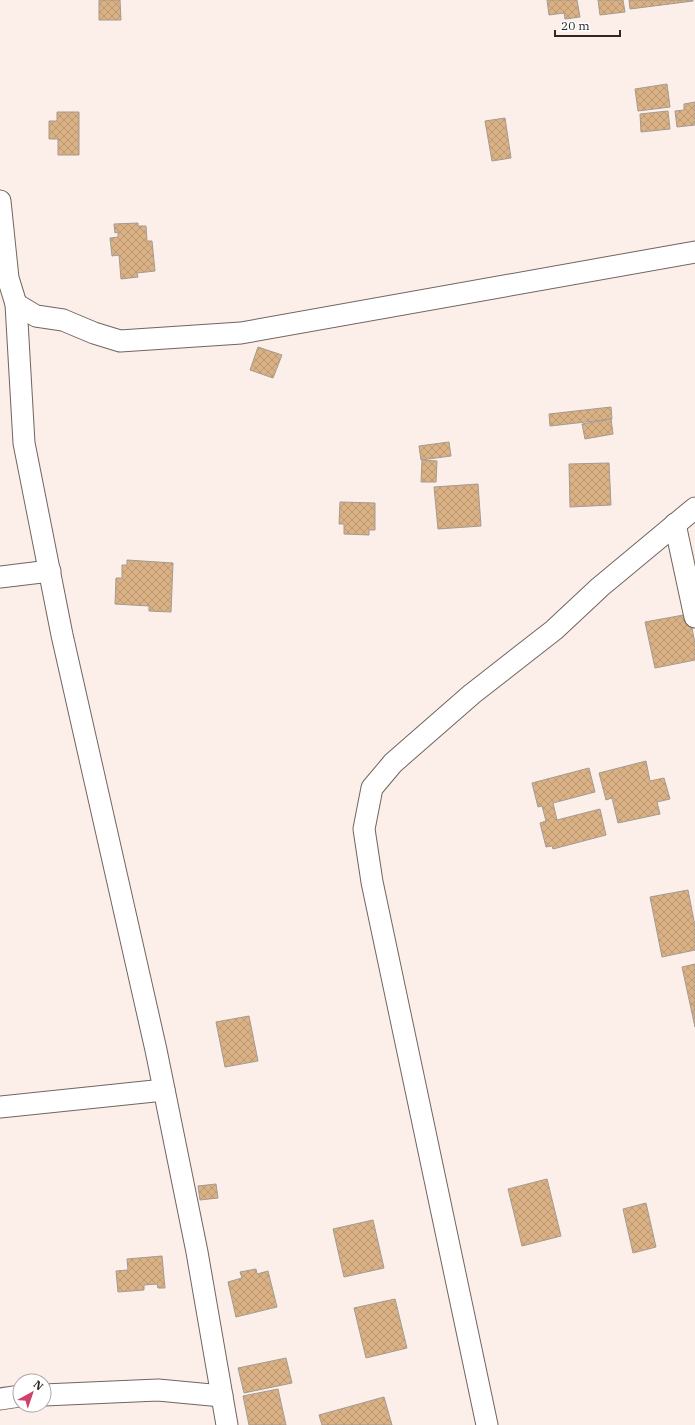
<svg xmlns="http://www.w3.org/2000/svg" width="695" height="1425" viewBox="0 0 695 1425" font-family="'IBM Plex Serif',serif">
<style>
.building{fill:url(#building-cross-hatch);stroke:#a39b92}
.lines{fill:none;stroke-linecap:round;stroke-linejoin:round}
.minor-casing{stroke:#706560;stroke-width:23}
.minor{stroke:#fff;stroke-width:21}
</style>
<defs>
<pattern id="building-cross-hatch" width="8" height="8" patternUnits="userSpaceOnUse"><rect width="8" height="8" fill="#dab184"/><path d="M0 0l8 8M0 8l8-8" fill="none" stroke="#bb9872"/></pattern>
</defs>
<rect width="100%" height="100%" fill="#fcefe9"/>
<g class="building">
<polygon points="99,0 120,0 121,20 99,20"/>
<polygon points="547,0 577,0 580,17 565,19 564,13 549,15"/>
<polygon points="598,0 623,0 625,12 600,15"/>
<polygon points="629,0 693,0 693,1 630,9"/>
<polygon points="667,84 670,107 638,111 635,89"/>
<polygon points="695,102 695,125 677,127 675,111 684,110 684,104"/>
<polygon points="668,111 670,129 641,132 640,114"/>
<polygon points="57,112 79,112 79,155 58,155 58,139 49,139 49,121 57,121"/>
<polygon points="505,118 511,158 492,161 485,121"/>
<polygon points="138,223 138,226 146,226 147,241 152,241 155,271 137,273 138,277 121,279 119,255 112,256 110,238 118,237 118,232 115,233 114,224"/>
<polygon points="258,347 282,355 273,378 250,370"/>
<polygon points="611,407 612,419 550,426 549,414"/>
<polygon points="611,419 613,434 585,439 582,424"/>
<polygon points="449,442 451,456 421,460 419,446"/>
<polygon points="422,460 437,461 436,482 421,482"/>
<polygon points="609,463 611,505 570,507 569,464"/>
<polygon points="478,484 481,526 438,529 434,487"/>
<polygon points="340,502 375,503 375,530 369,530 369,535 344,534 344,524 339,524"/>
<polygon points="127,560 173,563 171,612 149,611 149,606 115,604 116,578 122,578 122,565 127,565"/>
<polygon points="689,614 695,643 695,660 655,668 645,622"/>
<polygon points="646,761 650,781 664,778 670,799 657,802 660,814 618,823 612,798 606,800 599,773"/>
<polygon points="589,768 595,792 553,803 557,820 600,809 606,835 553,849 552,846 546,847 540,823 546,821 542,806 538,807 532,783"/>
<polygon points="688,890 695,926 695,950 662,957 650,897"/>
<polygon points="695,964 695,1027 682,967"/>
<polygon points="249,1016 258,1061 225,1067 216,1022"/>
<polygon points="547,1179 561,1236 522,1246 508,1189"/>
<polygon points="216,1184 218,1198 200,1200 198,1186"/>
<polygon points="646,1203 656,1247 633,1253 623,1209"/>
<polygon points="373,1220 384,1268 344,1277 333,1229"/>
<polygon points="162,1256 165,1288 158,1288 157,1284 144,1285 144,1290 118,1292 116,1271 128,1270 127,1259"/>
<polygon points="256,1269 257,1274 268,1271 277,1307 236,1317 228,1282 242,1278 240,1272"/>
<polygon points="395,1299 407,1348 366,1358 354,1308"/>
<polygon points="286,1358 292,1383 244,1393 238,1368"/>
<polygon points="278,1389 286,1425 249,1425 243,1396"/>
<polygon points="384,1397 392,1425 322,1425 319,1415"/>
</g>
<g class="lines">
<g class="minor-casing">
<g id="minor">
<polyline points="0,201 8,278 16,304 24,443 62,635 156,1050 197,1252 227,1425"/>
<polyline points="16,304 36,316 63,320 94,333 120,341 241,333 695,252"/>
<polyline points="675,524 695,617"/>
<polyline points="0,577 50,571"/>
<polyline points="0,1107 164,1090"/>
<polyline points="44,1395 158,1390 222,1396"/>
<polyline points="0,1399 20,1396"/>
<polyline points="487,1425 372,882 364,829 372,788 393,763 472,694 554,630 600,587 695,508"/>
</g>
</g>
<use href="#minor" class="minor"/>
</g>
<g transform="translate(32 1393) rotate(40)"><circle r="19" fill="#ffffff" stroke="#aba9a8"/>
<path d="M0-3L7 15L0 10L-7 15Z" fill="#cf416b"/>
<text y="-6" font-size="11" font-weight="bold" text-anchor="middle" fill="#2d2826">N</text>
</g>
<path d="M555 30v6h65v-6" fill="none" stroke="#2d2826" stroke-width="2"/>
<text x="561" y="30" font-size="12" fill="#2d2826" stroke="#ffffff" stroke-width="3" paint-order="stroke">20 m</text>
</svg>
